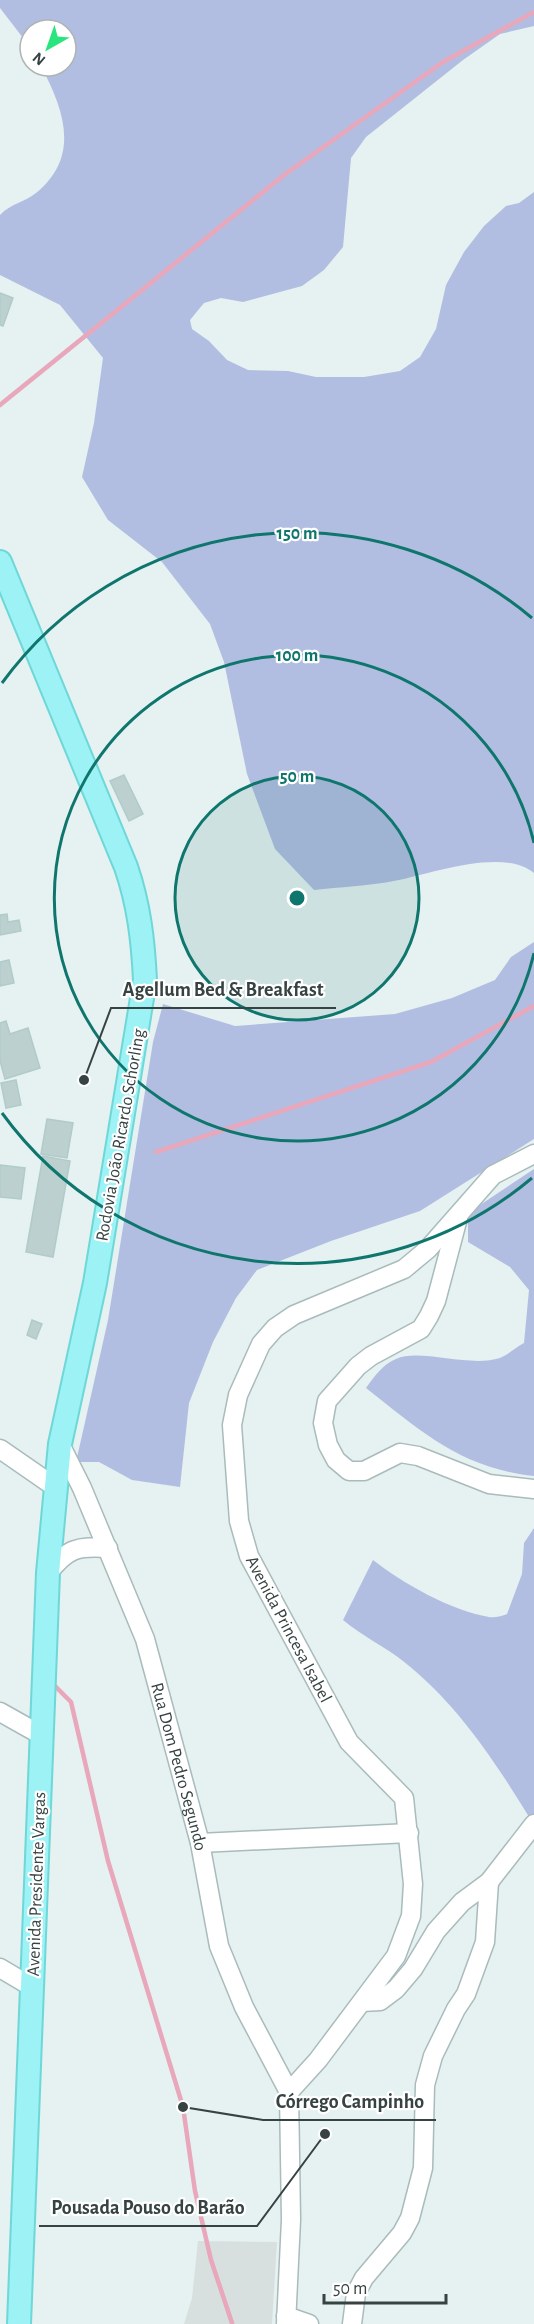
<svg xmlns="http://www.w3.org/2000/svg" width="534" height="2324" viewBox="0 0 534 2324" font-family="'Alegreya Sans',sans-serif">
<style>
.industrial{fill:#d7e0df}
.green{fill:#b2bee1}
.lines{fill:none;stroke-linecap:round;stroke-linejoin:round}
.stream{stroke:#e8a7ba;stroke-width:4.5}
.building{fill:#bcd1cf;stroke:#b0cbc9;stroke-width:1.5}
.minor-casing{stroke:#a9bbbb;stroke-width:21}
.major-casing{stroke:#6ed7d7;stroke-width:26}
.minor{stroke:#fff;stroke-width:18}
.major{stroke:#9cf2f4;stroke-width:22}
.ring{fill:none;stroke:#0f766e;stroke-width:3}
.labels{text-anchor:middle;stroke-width:4.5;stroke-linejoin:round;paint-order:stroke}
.street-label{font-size:18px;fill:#364342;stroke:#fff}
.centre{fill:#0f766e;stroke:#fff;stroke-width:3}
.ring-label{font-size:18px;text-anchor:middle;font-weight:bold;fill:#0f766e;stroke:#fff;stroke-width:4.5;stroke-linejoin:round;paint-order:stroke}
.leader{fill:none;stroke:#364342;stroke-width:2}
.callout-dot{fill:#364342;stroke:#fff;stroke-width:2}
.callout-label{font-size:20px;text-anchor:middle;font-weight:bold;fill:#364342;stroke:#fff;stroke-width:4.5;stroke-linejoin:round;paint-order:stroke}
</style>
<rect width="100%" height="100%" fill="#e6f1f1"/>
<polygon class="industrial" points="198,2241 277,2242 272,2324 184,2324 192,2298"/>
<g class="green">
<path d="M0,0H534V26L500,34L463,60L366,137L351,158L343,247L324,270L302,286L243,302L221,298L204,303L190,320L192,329L209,341L227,360L248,370L288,371L316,377H364L400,371L420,357L436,329L446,285L464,252L484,226L506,206L519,203L534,192V873C503,847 430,874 394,881C368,886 340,887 314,890L275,849L247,774L224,662L210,624L162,562L108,520L82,477L94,423L103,358L60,305L0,275V215C10,204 25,202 36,193C81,156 64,110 41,66H66V30H30V47L0,8Z"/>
<polygon points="534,942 534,1139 420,1211 331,1241 257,1270 236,1298 213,1342 189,1403 180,1487 132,1480 99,1462 76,1462 108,1320 153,1042 163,1004 235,1026 395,1014 452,998 495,980 511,957"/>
<path d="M534,1169V1476C461,1468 422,1432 366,1388C374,1377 383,1364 396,1359C420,1348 469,1368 500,1358C508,1355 516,1347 524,1343L529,1290L510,1267L468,1242V1213Z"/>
<path d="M534,1528V1825C498,1766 459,1705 403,1661C384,1646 362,1636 343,1620L373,1560C402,1583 452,1611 489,1617C495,1618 502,1616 507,1614L522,1574L524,1543Z"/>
</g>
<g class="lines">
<g class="stream">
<polyline points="0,405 284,175 443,62 534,12"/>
<polyline points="156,1152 431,1062 534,1006"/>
<polyline points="56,1687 71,1702 108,1861 183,2107 195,2191 211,2260 232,2323"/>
</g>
</g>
<g class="building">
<polygon points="0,293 13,298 3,326 0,325"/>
<polygon points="124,775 143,814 129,821 110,781"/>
<polygon points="7,914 8,922 19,920 21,931 0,935 0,915"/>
<polygon points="9,960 14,983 0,986 0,962"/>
<polygon points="6,1021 10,1034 28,1028 40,1068 5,1079 0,1061 0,1023"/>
<polygon points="16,1080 21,1105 6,1108 1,1083"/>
<polygon points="47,1119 73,1123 67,1158 41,1154"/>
<polygon points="43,1156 70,1161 53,1257 26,1252"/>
<polygon points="0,1165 25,1168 21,1199 0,1197"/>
<polygon points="32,1320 42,1324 36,1339 27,1335"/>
</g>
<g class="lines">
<g class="minor-casing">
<g id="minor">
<polyline points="458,1218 436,1301 429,1316 421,1329 371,1356 358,1366 327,1401 323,1423 328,1445 336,1460 349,1471 364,1471 400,1453 418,1456 489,1484 534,1489"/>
<path id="s1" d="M60,1444L82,1488L145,1639L200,1843L219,1946L244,2007L289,2092L291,2220L286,2324"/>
<polyline points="0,1449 55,1487"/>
<path d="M48,1573C68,1548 77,1546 108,1548"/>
<polyline points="0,1712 41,1735"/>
<polyline points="200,1843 409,1833"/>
<polyline points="0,1968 32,1987"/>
<polyline points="362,2002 380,2001 396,1989 413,1969 436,1931 462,1902 489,1882 534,1824"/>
<polyline points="289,2092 318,2060 396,1956 411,1916 413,1884 404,1798 349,1742 249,1556 239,1521 232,1425 238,1395 261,1344 275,1328 294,1315 404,1269 428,1249 493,1175 534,1154"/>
<polyline points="286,2316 309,2324"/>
<polyline points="352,2324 356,2293 364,2278 402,2233 410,2218 423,2168 425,2085 433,2056 456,2009 466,1994 485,1942 489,1882"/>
</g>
</g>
<g class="major-casing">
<path id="major" d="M0,562L126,867C139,905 143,940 145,980L95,1283L60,1444L48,1573L19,2324"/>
</g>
<use href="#minor" class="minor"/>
<use href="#major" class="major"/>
</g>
<circle cx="297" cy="898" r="122" fill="#0f766e" fill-opacity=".12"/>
<g class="ring">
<circle cx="297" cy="898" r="122"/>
<path d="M534 953A243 243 0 1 1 534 843"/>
<path d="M532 1178A365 365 0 0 1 2 1113M2 683A365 365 0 0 1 532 618"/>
</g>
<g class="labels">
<g class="street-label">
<text transform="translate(120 1135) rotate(-80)" y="6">Rodovia João Ricardo Schorling</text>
<text transform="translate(289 1629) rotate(62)" y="6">Avenida Princesa Isabel</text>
<text dy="6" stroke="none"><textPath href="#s1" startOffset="345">Rua Dom Pedro Segundo</textPath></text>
<text transform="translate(36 1884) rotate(-88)" y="6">Avenida Presidente Vargas</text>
</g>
</g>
<circle cx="297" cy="898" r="9" class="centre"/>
<g class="ring-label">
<text x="297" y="539">150 m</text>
<text x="297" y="661">100 m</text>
<text x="297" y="782">50 m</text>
</g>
<path class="leader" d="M84 1080L111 1008H336M183 2107L263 2120H436M325 2134L257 2226H39"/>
<g class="callout-dot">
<circle cx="84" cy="1080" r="6"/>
<circle cx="183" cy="2107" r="6"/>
<circle cx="325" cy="2134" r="6"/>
</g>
<g class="callout-label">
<text x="223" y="996">Agellum Bed &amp; Breakfast</text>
<text x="350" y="2108">Córrego Campinho</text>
<text x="148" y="2214">Pousada Pouso do Barão</text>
</g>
<g transform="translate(48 48) rotate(220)"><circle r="28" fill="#ffffff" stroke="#afb4b3" stroke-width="1.5"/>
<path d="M0-4.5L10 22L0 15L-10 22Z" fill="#2ae47e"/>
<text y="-9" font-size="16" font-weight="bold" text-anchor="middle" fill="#364342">N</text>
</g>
<path d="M324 2294v9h122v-9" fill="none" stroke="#364342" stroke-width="3"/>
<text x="333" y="2294" font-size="18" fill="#364342" stroke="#ffffff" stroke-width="4.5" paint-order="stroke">50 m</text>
</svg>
